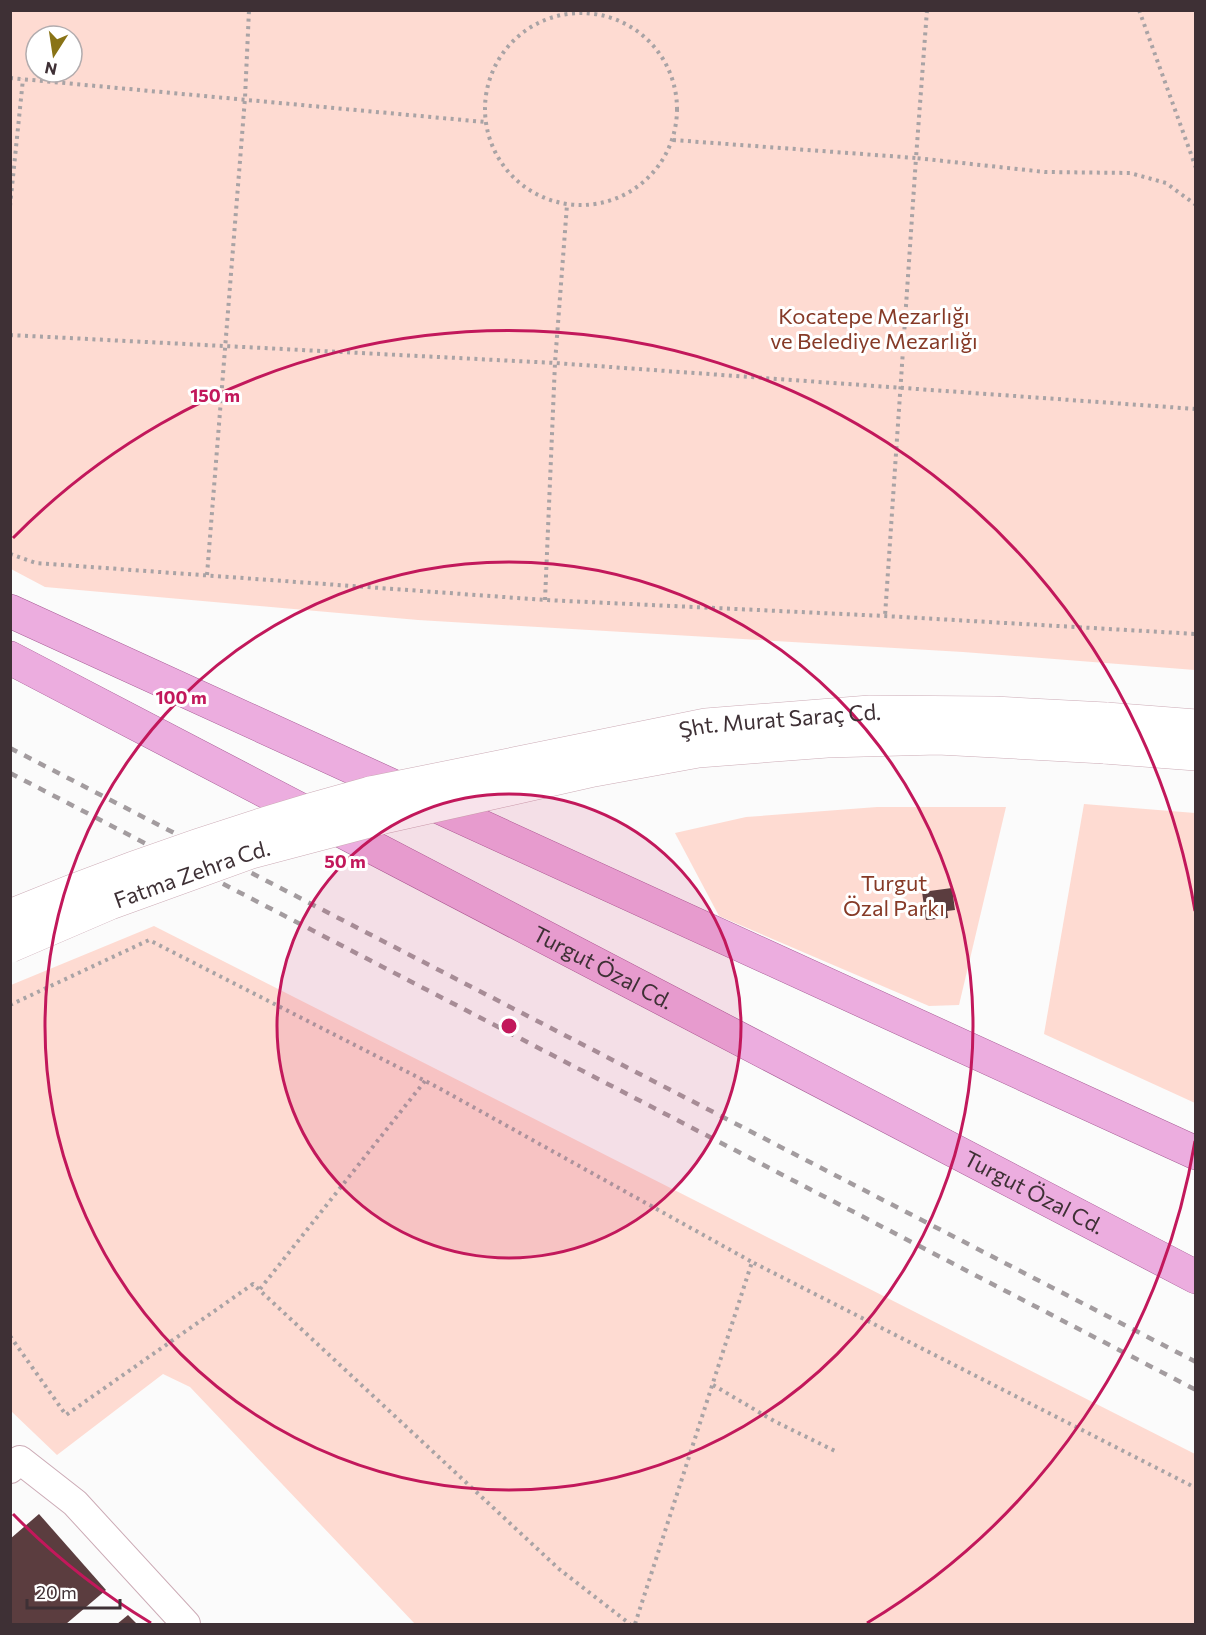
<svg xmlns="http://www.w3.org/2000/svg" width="1206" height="1635" viewBox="0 0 1206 1635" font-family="Commissioner,sans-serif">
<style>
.green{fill:#fedbd2;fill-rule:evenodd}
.building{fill:#5b3d3f}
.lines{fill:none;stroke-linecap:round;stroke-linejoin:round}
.minor-casing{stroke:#ccabb6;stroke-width:30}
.tertiary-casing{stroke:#ccabb6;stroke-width:34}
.primary-casing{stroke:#a75e96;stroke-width:34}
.path{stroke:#a9a3a5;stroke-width:4;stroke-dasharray:3 4.5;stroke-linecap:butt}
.minor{stroke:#fff;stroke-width:28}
.tertiary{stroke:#fff;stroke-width:33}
.primary{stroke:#ecaddf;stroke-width:33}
.rail{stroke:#a39c9f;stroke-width:4.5;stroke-dasharray:8 8;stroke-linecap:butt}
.tertiary-bridge-casing{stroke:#ccabb6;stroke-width:34;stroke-linecap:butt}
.secondary-bridge-casing{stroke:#ccabb6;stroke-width:34;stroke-linecap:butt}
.tertiary-bridge{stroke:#fff;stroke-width:33}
.secondary-bridge{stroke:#fff;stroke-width:33}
.ring{fill:none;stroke:#c2185b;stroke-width:3}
.labels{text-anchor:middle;stroke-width:6;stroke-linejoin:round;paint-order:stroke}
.park-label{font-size:22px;fill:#863a27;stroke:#fff}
.street-label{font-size:22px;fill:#3e3035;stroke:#fff}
.centre{fill:#c2185b;stroke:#fff;stroke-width:3}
.ring-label{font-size:18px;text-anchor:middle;font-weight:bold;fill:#c2185b;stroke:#fff;stroke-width:6;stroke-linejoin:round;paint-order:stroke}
</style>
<rect width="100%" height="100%" fill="#fbfbfb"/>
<g class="green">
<path d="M10,11H1195V670L963,652L418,620L45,587L11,569ZM36,36H72V72H36Z"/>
<polygon points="1084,804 1195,813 1195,1103 1044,1034"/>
<polygon points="877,807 1006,807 959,1005 929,1006 719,916 675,833 746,817"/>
<polygon points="154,926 1195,1454 1195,1624 415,1624 190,1387 163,1374 57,1455 11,1411 11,985"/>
</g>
<g class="building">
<polygon points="952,888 955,910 947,911 948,918 926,920 922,892"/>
<polygon points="39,1514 106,1590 66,1624 10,1624 10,1539"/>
<polygon points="128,1615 137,1624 117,1624"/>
</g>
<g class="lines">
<g class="minor-casing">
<polyline id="minor" points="10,1469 20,1460 75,1503 186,1624"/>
</g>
<g class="tertiary-casing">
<g id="tertiary">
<polyline points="1106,719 1196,726"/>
<polyline points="1104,747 1196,754"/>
</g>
</g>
<g class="primary-casing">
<g id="primary">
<polyline points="10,611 1196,1153"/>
<path id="s1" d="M10,658L1196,1277"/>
</g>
</g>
<g class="path">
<polyline points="927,10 916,158 1045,172 1130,173 1166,183 1196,205"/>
<polyline points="1139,10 1196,168"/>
<circle cx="581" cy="109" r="96"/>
<polyline points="10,78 485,122"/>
<polyline points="673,140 916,158 885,616"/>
<polyline points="10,206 23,79"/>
<polyline points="10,335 555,363 1196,409"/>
<polyline points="10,554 36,563 545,600 885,616 1196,634"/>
<polyline points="207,575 245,98 249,10"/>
<polyline points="545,600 555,363 567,205"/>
<polyline points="10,1005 149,940 437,1087 752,1262"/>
<polyline points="260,1289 425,1081"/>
<polyline points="10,1336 66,1415 253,1284 559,1569 630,1624"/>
<polyline points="713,1385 774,1421 835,1451"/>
<polyline points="635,1624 752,1262 1196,1488"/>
</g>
<use href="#minor" class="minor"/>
<use href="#tertiary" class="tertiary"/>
<use href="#primary" class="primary"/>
<g class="rail">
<polyline points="10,748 1196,1362"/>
<polyline points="10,773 1196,1390"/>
</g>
<g class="tertiary-bridge-casing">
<g id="tertiary-bridge">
<path id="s2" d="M371,793L706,725L870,712L994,713L1106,719"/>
<polyline points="380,818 594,770 698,751 827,741 938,738 1104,747"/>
</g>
</g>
<g class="secondary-bridge-casing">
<g id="secondary-bridge">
<path d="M10,916C128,867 248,826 371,793"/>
<path id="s3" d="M10,946L110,903L251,852L380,818"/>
</g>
</g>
<use href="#tertiary-bridge" class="tertiary-bridge"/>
<use href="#secondary-bridge" class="secondary-bridge"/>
</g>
<circle cx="509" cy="1026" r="232" fill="#c2185b" fill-opacity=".12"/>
<g class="ring">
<circle cx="509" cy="1026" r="232"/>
<circle cx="509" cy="1026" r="464"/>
<path d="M1195 1141A696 696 0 0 1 867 1623M151 1623A696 696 0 0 1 13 1514M13 538A696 696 0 0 1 1195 911"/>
</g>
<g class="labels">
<g class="park-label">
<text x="874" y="324">Kocatepe Mezarlığı<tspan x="874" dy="25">ve Belediye Mezarlığı</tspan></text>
<text x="894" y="891">Turgut<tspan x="894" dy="25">Özal Parkı</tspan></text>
</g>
<g class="street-label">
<text dy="8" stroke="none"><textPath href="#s2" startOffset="416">Şht. Murat Saraç Cd.</textPath></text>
<text dy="8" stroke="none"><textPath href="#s3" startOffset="196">Fatma Zehra Cd.</textPath></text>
<text dy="8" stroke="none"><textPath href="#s1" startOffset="669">Turgut Özal Cd.</textPath></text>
<text dy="8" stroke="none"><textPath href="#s1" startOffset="1155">Turgut Özal Cd.</textPath></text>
</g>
</g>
<circle cx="509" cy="1026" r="9" class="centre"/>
<g class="ring-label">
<text x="215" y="402">150 m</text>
<text x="181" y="704">100 m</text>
<text x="345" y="868">50 m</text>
</g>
<rect width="1206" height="1635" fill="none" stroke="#3e3035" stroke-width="24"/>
<g transform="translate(54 54) rotate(192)"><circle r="28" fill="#ffffff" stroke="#b2acae" stroke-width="1.5"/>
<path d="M0-4.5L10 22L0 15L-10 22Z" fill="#897316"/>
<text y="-9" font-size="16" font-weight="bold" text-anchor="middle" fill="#3e3035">N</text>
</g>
<path d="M27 1599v9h93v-9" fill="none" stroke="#3e3035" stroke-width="3"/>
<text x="36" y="1599" font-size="18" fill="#3e3035" stroke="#ffffff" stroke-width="4.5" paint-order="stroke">20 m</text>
</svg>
